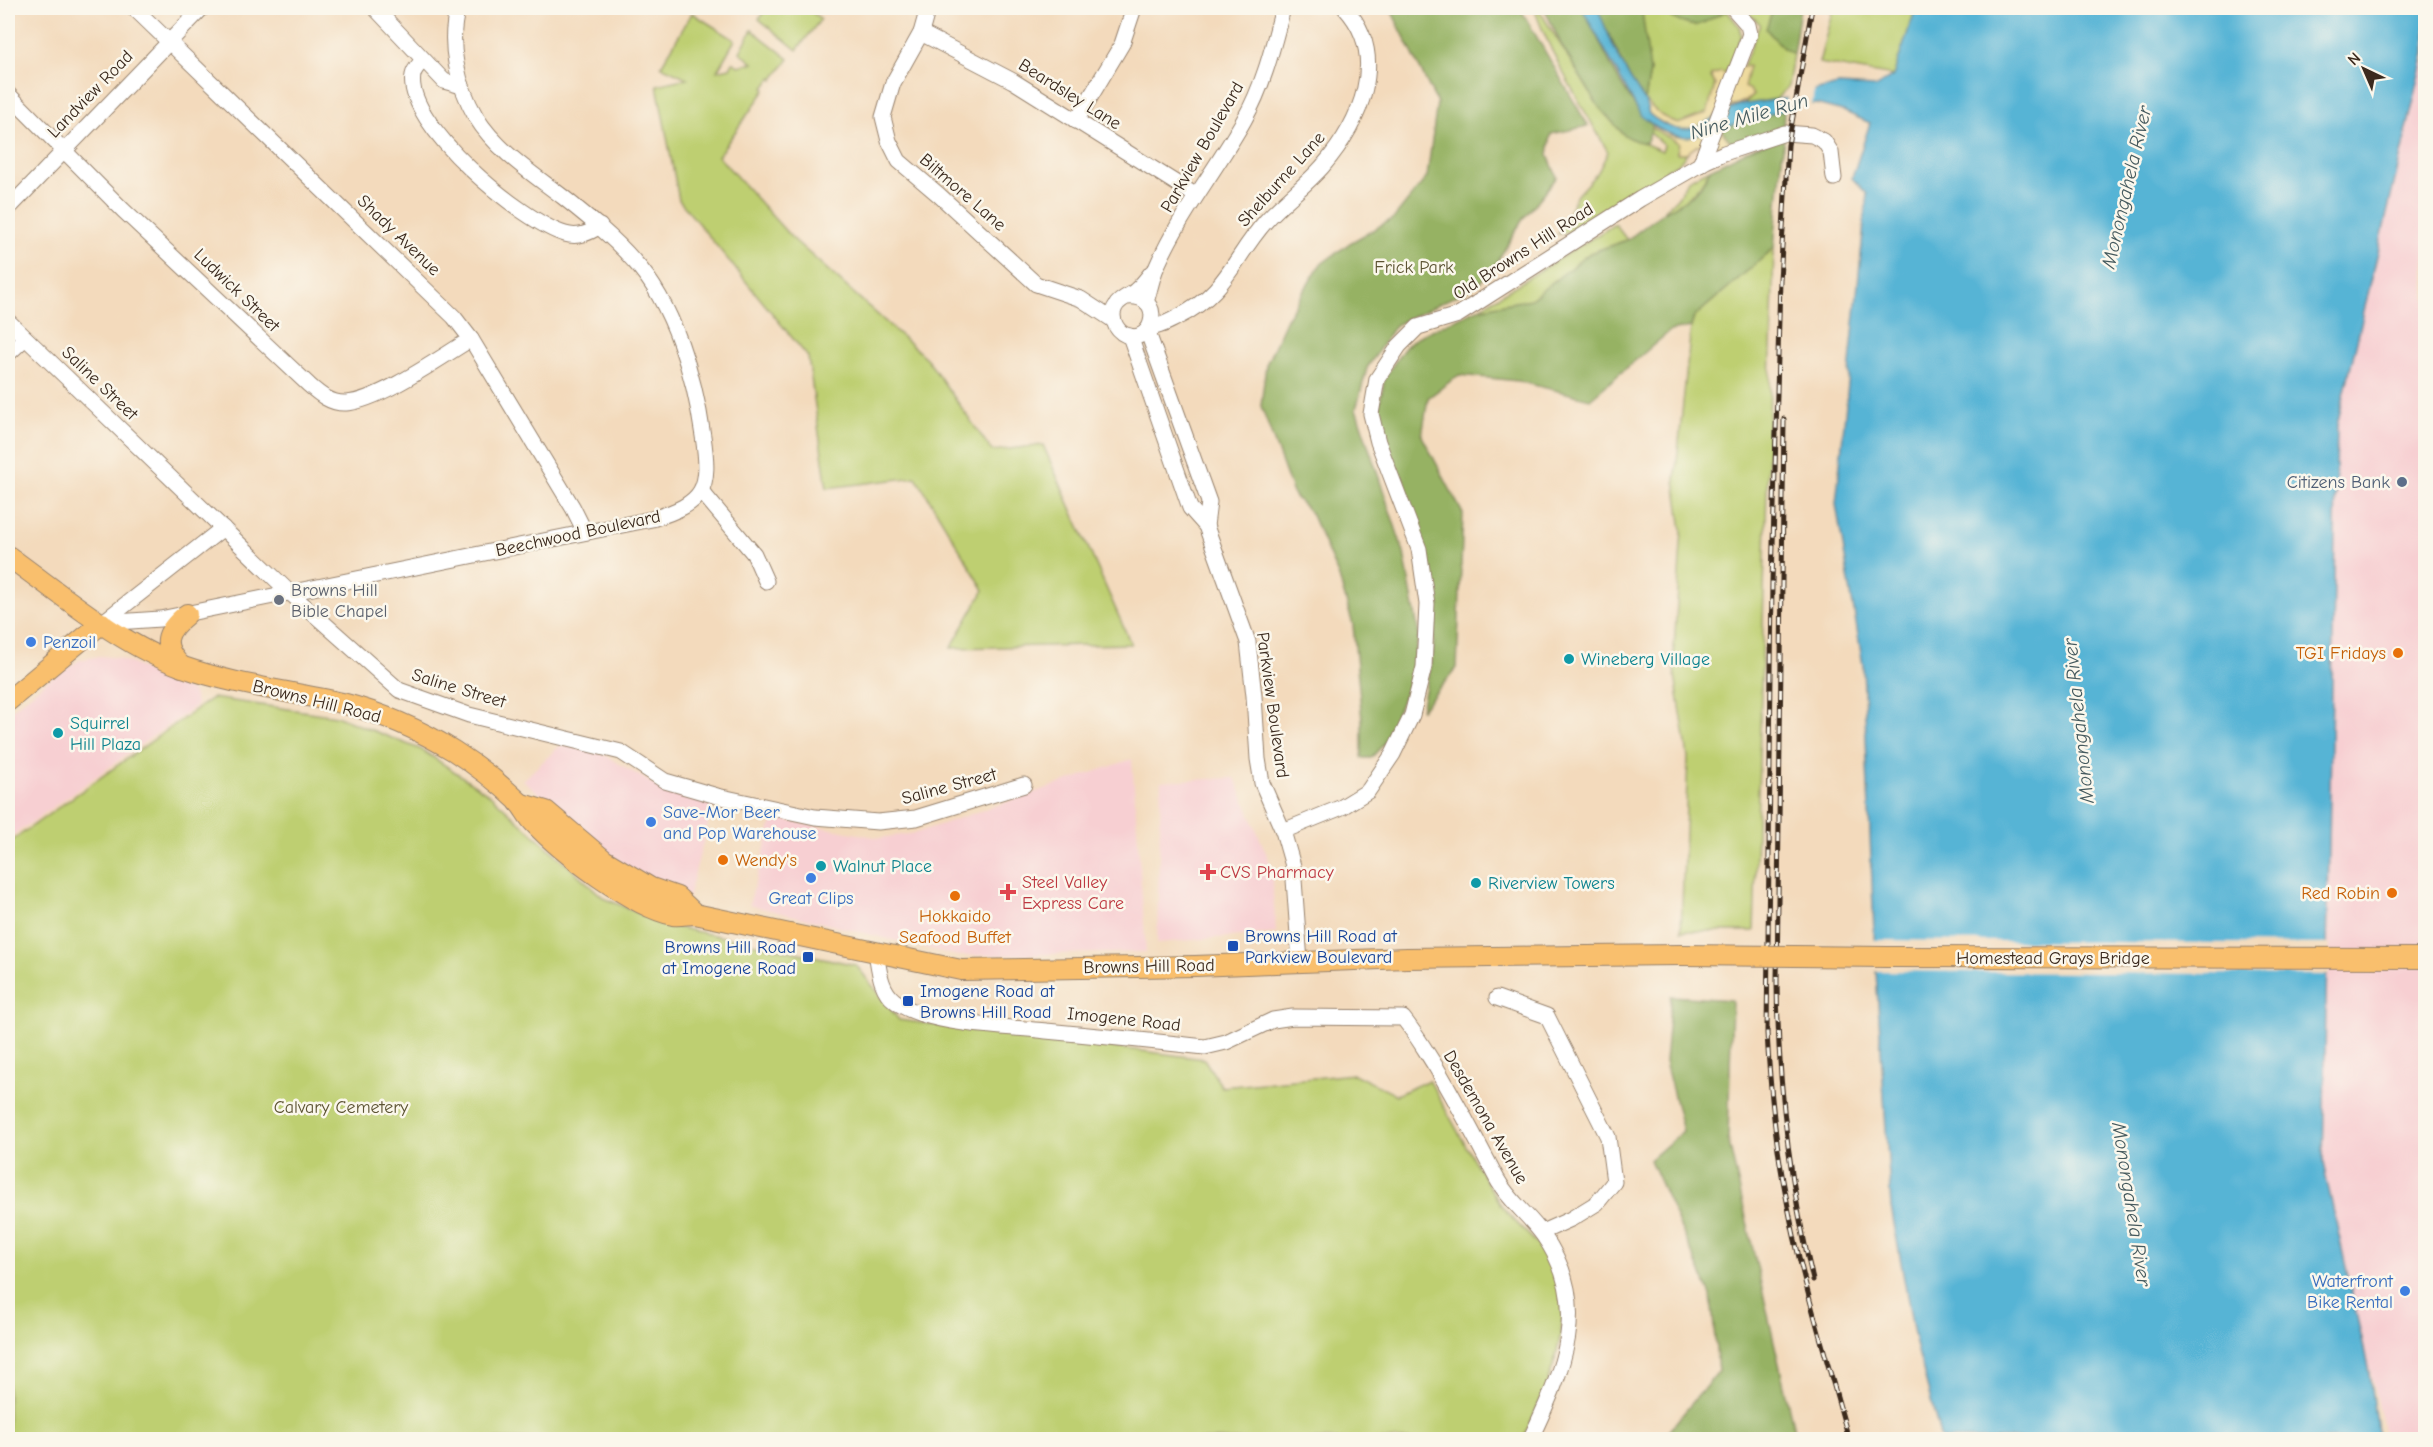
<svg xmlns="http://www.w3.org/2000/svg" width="2433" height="1447" viewBox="0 0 2433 1447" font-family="'Comic Neue',sans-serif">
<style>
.built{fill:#f7cfd2}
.green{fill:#becf71;stroke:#7c7c48;stroke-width:1.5}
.forest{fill:#96b263;stroke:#686e40;stroke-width:1.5}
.sand{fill:#eeda9e;stroke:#94825e;stroke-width:1.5}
.water{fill:#57b4d5;stroke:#496f7a;stroke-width:1.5}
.pier{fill:#f3dabc}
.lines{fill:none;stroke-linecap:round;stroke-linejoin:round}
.minor-casing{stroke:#97826d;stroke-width:17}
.major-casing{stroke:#97826d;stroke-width:22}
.minor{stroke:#fff;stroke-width:15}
.major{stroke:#f9bf6d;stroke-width:20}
.rail-casing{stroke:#3b2a1e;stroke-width:5}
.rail{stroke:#fbf7ec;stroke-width:3;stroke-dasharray:9;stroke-linecap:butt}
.major-bridge-casing{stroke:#97826d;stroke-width:22;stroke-linecap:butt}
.major-bridge{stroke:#f9bf6d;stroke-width:20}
.service-dot{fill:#5c6f8a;stroke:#fbf7ec;stroke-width:2}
.worship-dot{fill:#6b7280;stroke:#fbf7ec;stroke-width:2}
.shop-dot{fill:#3f7fe0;stroke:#fbf7ec;stroke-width:2}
.food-dot{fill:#e8710a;stroke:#fbf7ec;stroke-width:2}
.culture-dot{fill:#0f9aa8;stroke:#fbf7ec;stroke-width:2}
.health-dot{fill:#e0444e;stroke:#fbf7ec;stroke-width:2}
.transit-dot{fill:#1a4fb4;stroke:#fbf7ec;stroke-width:2}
.labels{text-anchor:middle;stroke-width:5;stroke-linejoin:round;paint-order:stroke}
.street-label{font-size:18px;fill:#3b2a1e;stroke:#fbf7ec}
.park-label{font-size:18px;fill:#5c5333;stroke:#fbf7ec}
.service-label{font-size:18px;fill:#4e5e75;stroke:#fbf7ec;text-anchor:end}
.worship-label{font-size:18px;fill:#5b616d;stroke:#fbf7ec;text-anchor:start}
.shop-label{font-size:18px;fill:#366cbe;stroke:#fbf7ec;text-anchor:start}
.food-label{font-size:18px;fill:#c56008;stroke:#fbf7ec;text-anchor:end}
.culture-label{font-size:18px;fill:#0d838f;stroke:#fbf7ec;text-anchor:start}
.health-label{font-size:18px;fill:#be3a42;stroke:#fbf7ec;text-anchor:start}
.transit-label{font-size:18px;fill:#164399;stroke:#fbf7ec;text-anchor:start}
.water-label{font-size:20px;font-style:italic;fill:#455a5e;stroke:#fbf7ec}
</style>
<rect width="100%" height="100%" fill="#fbf7ec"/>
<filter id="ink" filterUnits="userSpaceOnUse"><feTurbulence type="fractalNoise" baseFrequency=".0167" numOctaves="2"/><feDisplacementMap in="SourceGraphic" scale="12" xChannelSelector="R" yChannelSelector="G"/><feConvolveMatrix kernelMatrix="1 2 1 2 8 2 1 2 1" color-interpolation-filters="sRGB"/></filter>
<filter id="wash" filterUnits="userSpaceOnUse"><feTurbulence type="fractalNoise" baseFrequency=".008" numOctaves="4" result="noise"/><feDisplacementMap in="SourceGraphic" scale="24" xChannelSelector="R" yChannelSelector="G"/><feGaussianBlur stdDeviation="1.35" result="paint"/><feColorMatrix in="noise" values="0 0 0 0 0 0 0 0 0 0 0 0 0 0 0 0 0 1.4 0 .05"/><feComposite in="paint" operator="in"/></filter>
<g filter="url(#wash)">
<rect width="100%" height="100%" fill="#f3dabc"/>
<g class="built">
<polygon points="2425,53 2425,1439 2385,1439 2323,1163 2337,425"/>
<polygon points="100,656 119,658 192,691 197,705 11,837 8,834 8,713 48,680 80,660"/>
<polygon points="562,744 601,753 662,789 713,806 688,898 635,875 523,780"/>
<polygon points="1132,759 1146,952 958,956 749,905 773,818 880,838 916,833"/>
<polygon points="1235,778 1271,865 1276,933 1157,943 1161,781"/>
</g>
<g class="green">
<polygon points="766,8 806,8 821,19 797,50 759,19"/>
<path d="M1534,8H1538L1599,107L1623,134L1662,151L1664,145L1650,133L1652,128L1679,143L1677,153H1687L1678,164L1667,169L1664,176L1567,233L1558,234L1577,195L1598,172L1608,152C1582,105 1552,59 1534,8Z"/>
<path d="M1639,8H1666V9L1710,17L1727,11L1739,26L1741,35L1726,74L1711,77L1715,84L1708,113L1678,124C1664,121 1655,110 1645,101L1650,71Z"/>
<polygon points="1743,8 1773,8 1767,29 1783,48 1793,54 1788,87 1776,99 1747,104 1745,103 1753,95 1744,87 1743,67 1760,24"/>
<polygon points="1833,8 1916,8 1893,76 1819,63"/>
<polygon points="692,13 735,40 717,71 730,68 733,62 738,66 753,63 740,52 752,30 789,59 773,80 771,78 764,88 765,90 718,156 791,237 927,359 992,451 1043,445 1131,644 951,648 984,590 916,477 827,488 808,357 679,200 657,85 687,78 661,66"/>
<path d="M1710,169C1695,196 1687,199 1661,214L1678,197L1688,180Z"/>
<polygon points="1615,224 1627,240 1590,253 1531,299 1478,309"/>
<polygon points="1774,248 1754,931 1681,931 1688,757 1673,663 1682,530 1675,480 1691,327 1694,317"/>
<path d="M212,698L336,716L422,750L490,795L604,898L666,925L856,965L899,1020L1204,1059L1222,1087L1354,1074L1396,1095L1429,1080C1452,1120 1473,1161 1497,1199C1513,1225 1542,1241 1555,1270C1578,1320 1545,1394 1522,1440L8,1439V841L10,842Z"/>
</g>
<g class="forest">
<polygon points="1390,8 1520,8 1588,126 1551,134 1548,155 1557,177 1523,219 1492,270 1476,286 1395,325 1367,368 1356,409 1404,553 1419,635 1409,684 1383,745 1371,758 1362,758 1362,720 1353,625 1339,577 1311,513 1294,496 1261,406 1266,365 1288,316 1320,265 1350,243 1394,218 1427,177 1437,103"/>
<path d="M1544,8H1582C1602,43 1623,100 1653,126L1646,143L1636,141L1624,135L1599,107L1563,48Z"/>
<polygon points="1596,8 1639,8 1642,11 1650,71 1645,101 1630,78"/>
<path d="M1666,8H1724L1727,11C1698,22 1704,34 1670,17Z"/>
<polygon points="1773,8 1800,8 1793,54 1783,48 1766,29"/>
<polygon points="1784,110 1783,129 1732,144 1720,129"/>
<polygon points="1784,137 1774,248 1694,317 1691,327 1670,331 1590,399 1518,381 1459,375 1428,398 1422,436 1463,514 1457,668 1421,710 1433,652 1436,613 1430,569 1411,510 1382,433 1378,411 1385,377 1405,347 1421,335 1478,309 1531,299 1590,253 1627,240 1661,214 1692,196 1701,186 1710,169 1756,146"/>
<polygon points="1671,996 1732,1000 1728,1138 1796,1439 1662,1439 1718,1372 1711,1295 1650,1160 1683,1131 1665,1062"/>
</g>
<g class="sand">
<path d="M1749,66L1744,87L1750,90L1753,95C1745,103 1738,103 1728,108C1714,115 1700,131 1682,131C1675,130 1667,125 1661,122C1651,117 1645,112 1645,101L1662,116L1678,124L1707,113L1715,85L1711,75L1721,72L1726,74L1728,69Z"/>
<polygon points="1653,126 1675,137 1720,129 1732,144 1716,151 1713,149 1714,142 1698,145 1687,153 1677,153 1679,143 1652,128"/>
</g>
<path class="water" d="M1582,8H1596L1599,12L1614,48L1630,78L1645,101L1649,114C1691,149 1705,115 1745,103L1747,104L1782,99L1838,85L1876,87L1893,76L1916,8H2425V53L2337,425L2323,1163L2368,1367L2378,1439H1941L1915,1340L1891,1207L1875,956L1863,665L1836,504L1867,194L1852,178L1870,123L1843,111L1816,104L1784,110L1691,137C1669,137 1658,129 1641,116Z"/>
<g class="pier">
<polygon points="1814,87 1812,107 1785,113 1787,94"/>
<polygon points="1871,940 2330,944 2329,975 1873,971"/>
</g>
</g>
<g filter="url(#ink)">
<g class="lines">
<g class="minor-casing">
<g id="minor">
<polyline points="134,8 454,317 471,339 573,508 585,532"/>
<polyline points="375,8 444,81 462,86"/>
<polyline points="928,8 921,33 893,83 883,117 889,141 899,161 939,195 1036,284 1081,299 1113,320"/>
<polyline points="921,33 1013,81 1195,195"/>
<path d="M423,60C419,65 414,69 413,75C404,124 523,222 565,234C578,238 589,233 600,226"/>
<path d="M8,94L123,210L309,385C319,394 331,404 346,403C379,401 441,357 471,339"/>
<polyline points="1076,121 1122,44 1134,8"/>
<polyline points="1700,165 1750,34 1748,25 1733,8"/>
<polyline points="8,209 202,8"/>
<path d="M1127,297C1166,293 1154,347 1126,335C1114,330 1109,314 1117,304C1122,298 1131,295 1136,290C1142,285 1147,278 1152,272"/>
<path d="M1146,302C1150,290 1152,277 1157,266C1180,214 1216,170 1244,120C1264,85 1273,46 1283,8"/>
<polyline points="8,321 289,592 399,690 469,715 621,752 665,781 717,796 815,817 878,822 916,818 1024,785"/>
<path d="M1149,328C1160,327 1168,322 1178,317C1227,293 1233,258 1266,221C1283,202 1305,186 1322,167C1360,123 1390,57 1345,8"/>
<polyline points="1147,330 1209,502 1206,526"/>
<polyline points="1130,336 1190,508 1206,526 1248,642 1254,696 1258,759 1262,783 1283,831 1293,866 1300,962"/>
<polyline points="8,354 25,338"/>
<polyline points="702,492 754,554 766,581"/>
<path d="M102,623L160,619L652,519C705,503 711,489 703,436C695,379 674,304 634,261C613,237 588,217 563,197C533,174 496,150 476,117C458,86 447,43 458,8"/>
<polyline points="102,623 223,528"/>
<polyline points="1283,831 1342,807 1368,791 1393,754 1412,715 1424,667 1427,604 1419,549 1378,442 1371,414 1377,379 1399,346 1418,327 1458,315 1640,199 1706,161 1724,153 1785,133 1812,135 1824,141 1831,152 1834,178"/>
<path d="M876,952C879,969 880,990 895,1001C927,1026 1006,1026 1046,1031C1099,1036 1152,1041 1205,1047L1226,1042L1273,1020L1293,1017L1403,1018C1416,1034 1425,1050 1436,1067C1458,1104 1477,1141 1497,1179C1509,1201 1529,1215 1543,1235C1593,1305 1563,1370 1530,1440"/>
<polyline points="1497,998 1547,1016 1608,1137 1614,1182 1597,1203 1571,1219 1542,1232"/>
</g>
</g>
<g class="major-casing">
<g id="major">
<path d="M8,556C61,594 122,646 183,667C235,685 289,691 342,703C381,713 420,730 454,751C476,765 499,783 518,801C524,808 528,817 534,823C562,853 633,907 673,915C680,916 688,914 695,914L961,970L1195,966L1407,958L1681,955"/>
<path d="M182,667C160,645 165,632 187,614"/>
<polyline points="8,701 102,623"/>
<polyline points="519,803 546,811 604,860 651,888 677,897 695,914"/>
<polyline points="1887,957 2426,958"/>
</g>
</g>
<use href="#minor" class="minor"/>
<use href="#major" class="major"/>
<g class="rail-casing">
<g id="rail">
<path d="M1812,8L1788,145L1780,280L1772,583L1767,1033C1770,1087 1775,1142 1786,1196C1801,1279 1827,1358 1849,1440"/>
<path d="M1784,419L1777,982C1778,1083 1789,1182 1813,1280"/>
</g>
</g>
<use href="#rail" class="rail"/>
<g class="major-bridge-casing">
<polyline id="major-bridge" points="1681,955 1887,957"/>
</g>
<use href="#major-bridge" class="major-bridge"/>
</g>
</g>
<circle class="service-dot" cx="2402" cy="482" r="6"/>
<circle class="worship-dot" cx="279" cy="600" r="6"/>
<g class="shop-dot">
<circle cx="31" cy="642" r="6"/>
<circle cx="651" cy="822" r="6"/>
<circle cx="811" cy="878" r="6"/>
<circle cx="2405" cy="1291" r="6"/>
</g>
<g class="food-dot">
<circle cx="2398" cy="653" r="6"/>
<circle cx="723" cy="860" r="6"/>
<circle cx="2392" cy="893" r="6"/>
<circle cx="955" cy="896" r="6"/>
</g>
<g class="culture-dot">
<circle cx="1569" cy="659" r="6"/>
<circle cx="58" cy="733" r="6"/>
<circle cx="821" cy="866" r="6"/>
<circle cx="1476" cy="883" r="6"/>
</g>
<g class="health-dot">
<path d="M1205 863h6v6h6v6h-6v6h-6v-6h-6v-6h6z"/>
<path d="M1005 883h6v6h6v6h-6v6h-6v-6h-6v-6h6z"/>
</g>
<g class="transit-dot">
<rect x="1227" y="940" width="12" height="12" rx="3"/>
<rect x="802" y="951" width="12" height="12" rx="3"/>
<rect x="902" y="995" width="12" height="12" rx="3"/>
</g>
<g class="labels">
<g class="street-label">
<text transform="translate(90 94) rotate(-46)" y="6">Landview Road</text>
<text transform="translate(1070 94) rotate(32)" y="6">Beardsley Lane</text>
<text transform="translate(1202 147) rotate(-60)" y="6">Parkview Boulevard</text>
<text transform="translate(1281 179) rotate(-48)" y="6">Shelburne Lane</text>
<text transform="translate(963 192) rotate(41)" y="6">Biltmore Lane</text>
<text transform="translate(399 235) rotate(44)" y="6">Shady Avenue</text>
<text transform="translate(1523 251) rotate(-33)" y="6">Old Browns Hill Road</text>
<text transform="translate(237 290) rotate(44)" y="6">Ludwick Street</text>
<text transform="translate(100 383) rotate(44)" y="6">Saline Street</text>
<text transform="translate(578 533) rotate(-12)" y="6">Beechwood Boulevard</text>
<text transform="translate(459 688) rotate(17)" y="6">Saline Street</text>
<text transform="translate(317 701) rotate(14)" y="6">Browns Hill Road</text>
<text transform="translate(1273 705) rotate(82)" y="6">Parkview Boulevard</text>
<text transform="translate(949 786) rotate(-15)" y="6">Saline Street</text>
<text x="2053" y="964">Homestead Grays Bridge</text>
<text transform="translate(1149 966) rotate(-1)" y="6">Browns Hill Road</text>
<text transform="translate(1124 1019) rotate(6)" y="6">Imogene Road</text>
<text transform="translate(1486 1117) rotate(60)" y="6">Desdemona Avenue</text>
</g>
<g class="park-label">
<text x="1414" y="273">Frick Park</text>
<text x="341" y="1113">Calvary Cemetery</text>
</g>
<g class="service-label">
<text x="2390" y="488">Citizens Bank</text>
</g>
<g class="worship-label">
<text x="291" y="596">Browns Hill<tspan x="291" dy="21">Bible Chapel</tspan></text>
</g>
<g class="shop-label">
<text x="43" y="648">Penzoil</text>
<text x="663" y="818">Save-Mor Beer<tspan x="663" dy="21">and Pop Warehouse</tspan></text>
<text x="811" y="904" text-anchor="middle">Great Clips</text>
<text x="2393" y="1287" text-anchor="end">Waterfront<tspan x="2393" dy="21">Bike Rental</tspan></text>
</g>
<g class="food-label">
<text x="2386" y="659">TGI Fridays</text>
<text x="735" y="866" text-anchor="start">Wendy's</text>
<text x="2380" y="899">Red Robin</text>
<text x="955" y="922" text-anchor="middle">Hokkaido<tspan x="955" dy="21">Seafood Buffet</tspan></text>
</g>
<g class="culture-label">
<text x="1581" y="665">Wineberg Village</text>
<text x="70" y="729">Squirrel<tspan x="70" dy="21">Hill Plaza</tspan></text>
<text x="833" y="872">Walnut Place</text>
<text x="1488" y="889">Riverview Towers</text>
</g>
<g class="health-label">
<text x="1220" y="878">CVS Pharmacy</text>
<text x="1022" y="888">Steel Valley<tspan x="1022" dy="21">Express Care</tspan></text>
</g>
<g class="transit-label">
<text x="1245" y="942">Browns Hill Road at<tspan x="1245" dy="21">Parkview Boulevard</tspan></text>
<text x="796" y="953" text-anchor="end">Browns Hill Road<tspan x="796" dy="21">at Imogene Road</tspan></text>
<text x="920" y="997">Imogene Road at<tspan x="920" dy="21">Browns Hill Road</tspan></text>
</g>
<g class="water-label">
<text transform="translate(1749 116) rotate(-16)" y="7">Nine Mile Run</text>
<text transform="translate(2126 187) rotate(-77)" y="7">Monongahela River</text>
<text transform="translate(2078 721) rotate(-96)" y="7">Monongahela River</text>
<text transform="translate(2132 1204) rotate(81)" y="7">Monongahela River</text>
</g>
</g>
<rect width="2433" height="1447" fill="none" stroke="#fbf7ec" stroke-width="30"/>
<g transform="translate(2364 69) rotate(316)" stroke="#fbf7ec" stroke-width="4.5" paint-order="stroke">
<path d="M0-4.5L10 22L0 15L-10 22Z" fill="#3b2a1e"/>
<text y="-9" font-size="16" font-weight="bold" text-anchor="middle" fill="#3b2a1e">N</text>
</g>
</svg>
